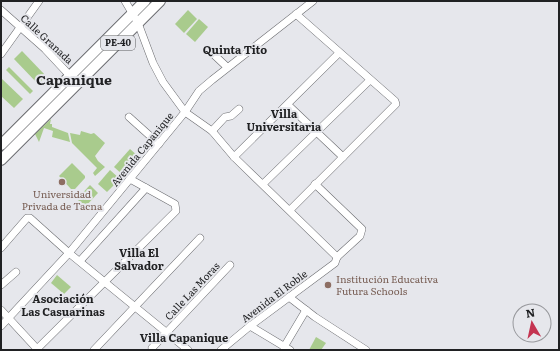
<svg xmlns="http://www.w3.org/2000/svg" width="560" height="351" viewBox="0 0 560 351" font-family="Literata,serif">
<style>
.green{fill:#a9cb8d}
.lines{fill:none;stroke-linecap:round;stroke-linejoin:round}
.minor-casing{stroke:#6a6b6f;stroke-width:8}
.highway-casing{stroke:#6a6b6f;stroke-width:12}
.minor{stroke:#fff;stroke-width:7}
.highway{stroke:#fff;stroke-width:10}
.education-dot{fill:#8d6e63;stroke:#e6e7ec;stroke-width:1.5}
.labels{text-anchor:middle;stroke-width:4;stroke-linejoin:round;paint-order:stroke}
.shield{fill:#e6e7ec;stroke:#5b5c5f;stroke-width:1}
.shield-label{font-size:9px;font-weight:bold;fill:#202123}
.street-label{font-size:10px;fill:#202123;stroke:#e6e7ec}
.education-label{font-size:10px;fill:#785e54;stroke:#e6e7ec}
.neighbourhood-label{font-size:11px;font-weight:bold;fill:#202123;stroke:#e6e7ec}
.district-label{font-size:14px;font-weight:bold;fill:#202123;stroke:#e6e7ec}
</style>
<rect width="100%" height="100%" fill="#e6e7ec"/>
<g class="green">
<polygon points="188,10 197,19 184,33 175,24"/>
<polygon points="199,19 208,27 195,42 186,34"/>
<polygon points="22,51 46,76 38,84 14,59"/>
<polygon points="9,67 33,91 30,94 6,70"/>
<polygon points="1,78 23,99 14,108 1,96"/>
<polygon points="51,119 50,124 52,124 52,127 68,133 70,142 52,137 53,131 44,128 39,142 35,134"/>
<polygon points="81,131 91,134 94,133 105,143 95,156 98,161 105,167 95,176 93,173 97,168 72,143 70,133 80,135"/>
<polygon points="130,149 139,157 123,175 114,167"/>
<polygon points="72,163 85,176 85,178 75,189 71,189 59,176"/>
<polygon points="110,170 120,179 107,192 98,184"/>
<polygon points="90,185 98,193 85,207 77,199"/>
<polygon points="57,275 71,287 64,294 51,283"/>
<polygon points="316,337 326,343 321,350 309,350"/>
</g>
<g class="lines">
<g class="minor-casing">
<g id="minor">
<polyline points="125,1 138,23 153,63 163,82 185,112 212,131 234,157 337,257"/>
<polyline points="1,10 45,49 73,79"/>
<polyline points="211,52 227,67"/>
<polyline points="1,54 39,1"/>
<polyline points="288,105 343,157"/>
<polyline points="129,117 159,144"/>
<polyline points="212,131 225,117 231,116 239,109"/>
<polyline points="234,157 339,53"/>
<polyline points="263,184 370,80"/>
<polyline points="315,184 362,229 360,236 337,257"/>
<polyline points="290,210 396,104 395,101 296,14"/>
<polyline points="1,248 27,218 30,218 69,253 188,350"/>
<polyline points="80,261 146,188"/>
<polyline points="1,285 16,272"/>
<polyline points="289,297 315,317 366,350"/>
<polyline points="1,310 38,350"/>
<polyline points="1,326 69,253 185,112 199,91 212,80 313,1"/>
<polyline points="250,326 290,350"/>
<polyline points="284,347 306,310"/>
<polyline points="152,348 230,265"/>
<polyline points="36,350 176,211 175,204 130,179"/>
<polyline points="94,350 200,238"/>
<polyline points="221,350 250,326 335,263 337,257"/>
</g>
</g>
<g class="highway-casing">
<g id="highway">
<polyline points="1,145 145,1"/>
<polyline points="1,160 160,1"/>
</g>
</g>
<use href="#minor" class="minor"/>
<use href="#highway" class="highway"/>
</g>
<g class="education-dot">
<circle cx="62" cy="182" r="4"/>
<circle cx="328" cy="285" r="4"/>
</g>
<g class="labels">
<rect class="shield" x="101" y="36" width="34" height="14" rx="3"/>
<g class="shield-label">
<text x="118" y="46">PE-40</text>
</g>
<g class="street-label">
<text transform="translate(47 39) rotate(43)" y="4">Calle Granada</text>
<text transform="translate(142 149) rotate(-51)" y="4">Avenida Capanique</text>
<text transform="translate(192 291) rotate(-47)" y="4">Calle Las Moras</text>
<text transform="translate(274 296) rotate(-37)" y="4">Avenida El Roble</text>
</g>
<g class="education-label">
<text x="62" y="198">Universidad<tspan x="62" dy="12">Privada de Tacna</tspan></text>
<text x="336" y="283" text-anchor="start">Institución Educativa<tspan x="336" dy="12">Futura Schools</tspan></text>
</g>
<g class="neighbourhood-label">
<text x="235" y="54">Quinta Tito</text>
<text x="284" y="118">Villa<tspan x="284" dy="13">Universitaria</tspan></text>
<text x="139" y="257">Villa El<tspan x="139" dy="13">Salvador</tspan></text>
<text x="63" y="303">Asociación<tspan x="63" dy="13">Las Casuarinas</tspan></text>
<text x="184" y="342">Villa Capanique</text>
</g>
<g class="district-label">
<text x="74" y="85">Capanique</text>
</g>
</g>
<rect width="560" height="351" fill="none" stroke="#202123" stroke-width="4"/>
<g transform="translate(532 323) rotate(351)"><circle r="19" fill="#e6e7ec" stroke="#97989c"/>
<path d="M0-3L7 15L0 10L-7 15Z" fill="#c43350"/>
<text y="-6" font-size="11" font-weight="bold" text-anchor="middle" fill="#202123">N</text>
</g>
</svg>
